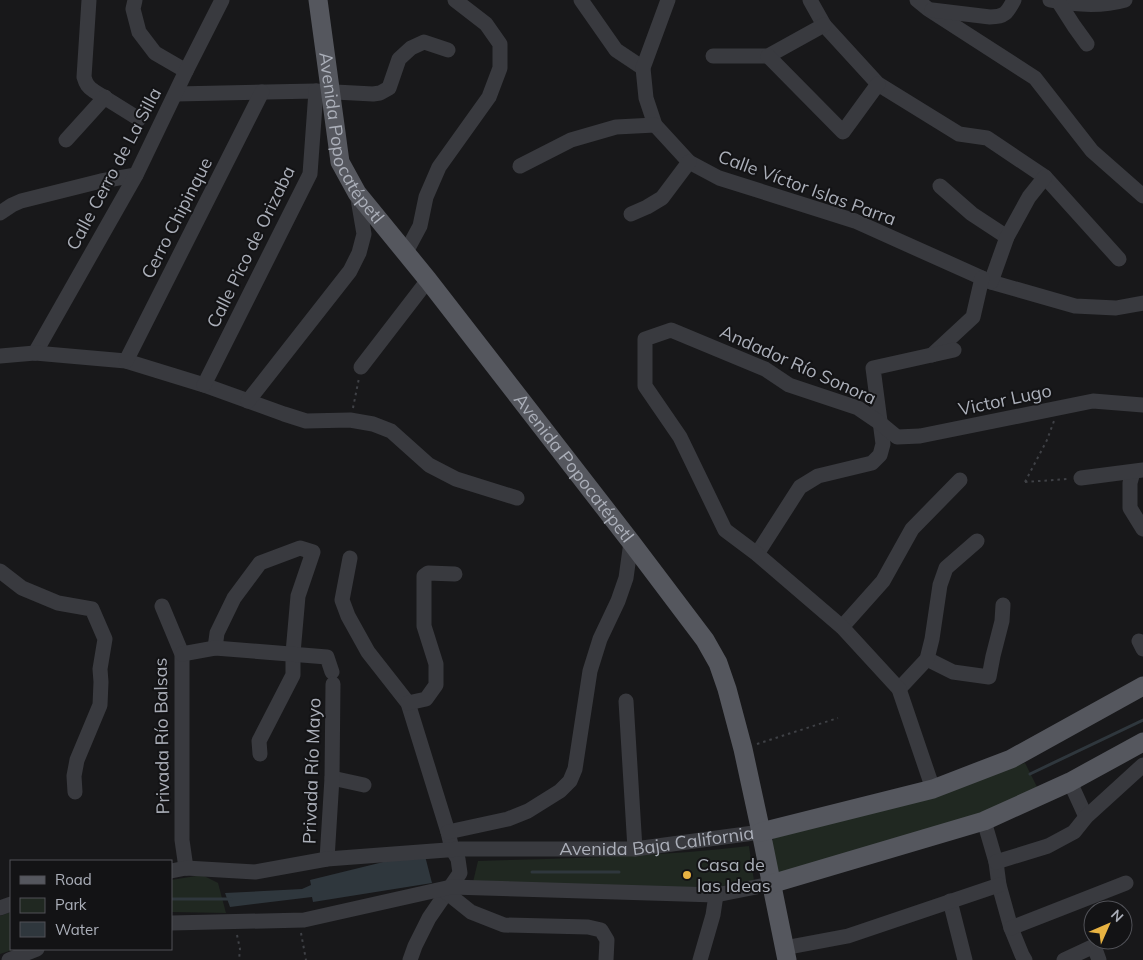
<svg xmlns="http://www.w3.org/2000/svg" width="1143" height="960" viewBox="0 0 1143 960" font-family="Mulish,sans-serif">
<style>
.green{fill:#202821}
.water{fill:#2f373d}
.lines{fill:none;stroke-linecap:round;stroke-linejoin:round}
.stream{stroke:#2f373d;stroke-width:3}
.path{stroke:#3f4146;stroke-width:2;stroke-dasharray:2.5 4;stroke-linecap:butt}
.minor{stroke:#393a3f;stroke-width:15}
.major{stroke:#55575e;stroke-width:19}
.poi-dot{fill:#e8b342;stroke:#131315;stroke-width:2}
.labels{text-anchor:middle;stroke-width:4;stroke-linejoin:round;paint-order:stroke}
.street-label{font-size:18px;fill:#abafb9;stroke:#131315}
.poi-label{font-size:18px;fill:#abafb9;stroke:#131315;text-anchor:start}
</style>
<rect width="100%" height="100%" fill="#18181a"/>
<g class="green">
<polygon points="1025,763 1038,789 987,812 775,874 768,847 774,838 943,791"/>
<path d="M749,846L754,881L710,888L473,882L478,861C568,858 659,857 749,846Z"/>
<polygon points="202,875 218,883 226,913 171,912 171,880"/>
<polygon points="11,912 11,949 15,949 0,954 0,916"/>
</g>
<polygon class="water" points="424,852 432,883 313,902 312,897 230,907 225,893 302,889 311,885 310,880"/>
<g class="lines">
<g class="stream">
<polyline points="1030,774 1143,720"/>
<polyline points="532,872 619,872"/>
<polyline points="171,899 231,899"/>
</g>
<g class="path">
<polyline points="353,408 359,378"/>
<polyline points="1025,482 1047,440 1054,421"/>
<polyline points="1025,482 1068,479"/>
<polyline points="757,744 838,718"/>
<polyline points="301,933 306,960"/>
<polyline points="237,935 240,949 239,960"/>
</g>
<g class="minor">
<path d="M89,0L84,77C86,84 88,87 94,91L139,119"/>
<polyline points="135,0 133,9 139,32 155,53 186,71"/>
<polyline points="581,0 616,50 643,68"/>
<polyline points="668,0 643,68 646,98 655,125 689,162 719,178 855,221 991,282 1075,306 1116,308 1143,303"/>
<polyline points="810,0 824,25 878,84 959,134 987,138 1045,177 1119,259"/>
<polyline points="917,0 928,9 1035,78 1092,151 1143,196"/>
<path d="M1050,0C1075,5 1101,7 1125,0"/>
<polyline points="1058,1 1074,26 1087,44"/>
<path d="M932,10L990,17C1005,17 1007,13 1014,0"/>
<polyline points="713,56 768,56 824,25"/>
<polyline points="768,56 843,132 878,84"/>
<polyline points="176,94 316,91 373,94 380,93 389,88 399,59 411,48 424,42 448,50"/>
<polyline points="66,140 105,97"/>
<polyline points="520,166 571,140 616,127 655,125"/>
<polyline points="940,186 972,214 1007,237"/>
<polyline points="0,213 12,205 21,201 101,181 136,175"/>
<polyline points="631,214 647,207 662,198 689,162"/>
<polyline points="406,252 420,226 426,197 439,167 489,97 500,68 500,44 486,24 455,0"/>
<polyline points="991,282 1007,237 1029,197 1045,177"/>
<polyline points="35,353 136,175 186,71 222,0"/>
<polyline points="932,355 973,317 982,278"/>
<polyline points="0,356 35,353 126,361 204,385 284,414 306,421 350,420 373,424 391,431 429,465 456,479 517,498"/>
<polyline points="126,361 262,92"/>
<polyline points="361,367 428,280"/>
<polyline points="204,385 310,174 316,91"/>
<polyline points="248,401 350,271 359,253 364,234 357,193"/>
<polyline points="1133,472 1130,483 1130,508 1143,529"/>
<polyline points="1081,478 1143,470"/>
<polyline points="757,554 800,487 818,476 872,463 880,455 883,444 873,368 954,350"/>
<polyline points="350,558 342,600 348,616 368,652 408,703 448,832 452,849 458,859 460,873 429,918 415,946 410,960"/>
<polyline points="0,571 22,588 58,603 92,609 105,639 100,669 101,682 100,705 77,760 74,776 75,792"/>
<polyline points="162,606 182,654 182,840 186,868"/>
<polyline points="842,627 883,581 912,529 960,480"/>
<polyline points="1139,641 1143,649"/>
<polyline points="215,648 217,633 234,598 260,563 300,548 313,552 298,596 293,653 293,675 259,741 260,754"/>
<polyline points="182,654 215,648 327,657 332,672"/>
<polyline points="927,659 953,672 989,677 993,656 1002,621 1003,605"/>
<polyline points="899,689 927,659 932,639 940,585 946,568 977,541"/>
<polyline points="626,701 635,849"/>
<polyline points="408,703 426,699 436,685 436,664 424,626 424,576 428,573 455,574"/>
<polyline points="332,778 364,785"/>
<polyline points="1070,782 1086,817"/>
<polyline points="933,789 899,689 842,627 757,554 725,530 680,437 645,386 645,339 671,330 765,369 789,385 858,408 880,423 897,437 920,436 1093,401 1143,405"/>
<polyline points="984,821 996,862 999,885 1011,928 1022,955 1025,960"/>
<polyline points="448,832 508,819 528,811 560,791 570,781 575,769 590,671 600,639 618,601 626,578 631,542"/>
<polyline points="327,859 332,778 333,684"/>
<polyline points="996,862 1048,846 1074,832 1086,817 1143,765"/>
<path id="s1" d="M171,871L186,868L255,872L327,859L460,849H635L761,832"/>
<polyline points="446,892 471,912 504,925 588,927 601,930 607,940 606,960"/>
<polyline points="950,901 965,960"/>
<polyline points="0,908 11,904"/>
<polyline points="171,923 304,920 451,887 716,895 771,884"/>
<polyline points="1011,928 1126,883"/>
<polyline points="784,948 848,936 999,885"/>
<polyline points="9,960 37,949"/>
<polyline points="700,960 713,915 716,895"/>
<polyline points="1064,960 1094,946 1099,960"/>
</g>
<g class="major">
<path id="s2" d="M318,0L340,162L357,193L428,280L631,542L705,640L718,663L727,689L743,749L761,832L787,960"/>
<polyline points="761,832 933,789 1011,759 1143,686"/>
<polyline points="771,884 984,821 1070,782 1143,742"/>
</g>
</g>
<circle class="poi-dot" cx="687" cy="875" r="5"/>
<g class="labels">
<g class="street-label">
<text dy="6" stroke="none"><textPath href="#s2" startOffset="144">Avenida Popocatépetl</textPath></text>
<text transform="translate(114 169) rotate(-62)" y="6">Calle Cerro de La Silla</text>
<text transform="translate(807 188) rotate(20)" y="6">Calle Víctor Islas Parra</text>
<text transform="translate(177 218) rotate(-63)" y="6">Cerro Chipinque</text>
<text transform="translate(251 247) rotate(-64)" y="6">Calle Pico de Orizaba</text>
<text transform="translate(798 365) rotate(24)" y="6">Andador Río Sonora</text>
<text transform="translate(1005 400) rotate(-12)" y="6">Victor Lugo</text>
<text dy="6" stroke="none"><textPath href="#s2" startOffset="549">Avenida Popocatépetl</textPath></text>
<text transform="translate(162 736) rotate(-91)" y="6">Privada Río Balsas</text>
<text transform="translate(312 771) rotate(-88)" y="6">Privada Río Mayo</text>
<text dy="6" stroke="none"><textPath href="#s1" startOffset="488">Avenida Baja California</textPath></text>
</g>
<g class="poi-label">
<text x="697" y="871">Casa de<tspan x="697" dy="21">las Ideas</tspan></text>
</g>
</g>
<rect x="10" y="860" width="162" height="90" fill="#131315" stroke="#505157"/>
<rect x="20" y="876" width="25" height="8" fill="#55575e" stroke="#505157"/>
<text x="55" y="885" font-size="15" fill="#abafb9">Road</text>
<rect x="20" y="898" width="25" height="15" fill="#202821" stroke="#505157"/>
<text x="55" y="910" font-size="15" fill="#abafb9">Park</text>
<rect x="20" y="922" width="25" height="15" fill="#2f373d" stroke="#505157"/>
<text x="55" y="935" font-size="15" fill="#abafb9">Water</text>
<g transform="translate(1108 925) rotate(45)"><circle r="24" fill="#131315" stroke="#505157"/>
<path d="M0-4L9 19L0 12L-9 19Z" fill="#e8b342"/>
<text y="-8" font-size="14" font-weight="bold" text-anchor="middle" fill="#abafb9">N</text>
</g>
</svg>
